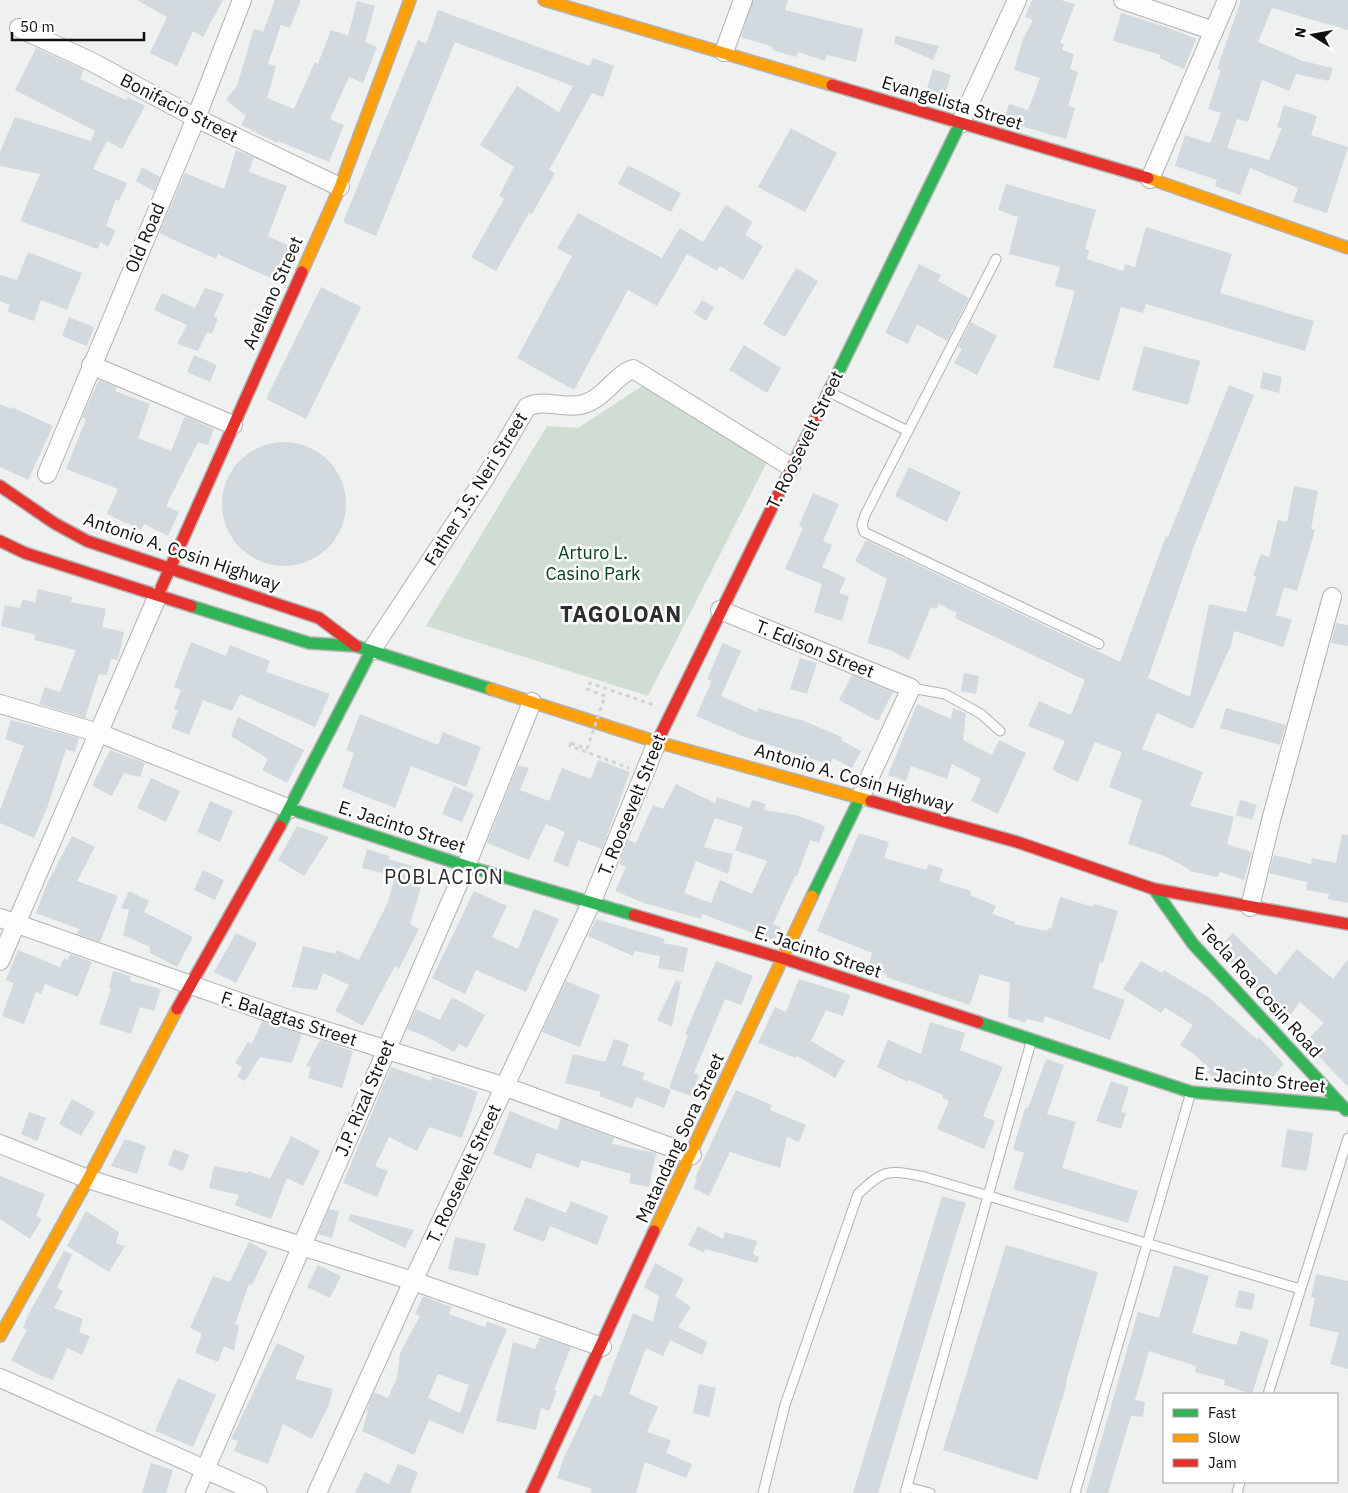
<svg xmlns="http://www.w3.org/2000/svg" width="1348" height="1493" viewBox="0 0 1348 1493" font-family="'IBM Plex Sans',sans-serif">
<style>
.green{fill:#d0ddd2}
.building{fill:#d2dadf;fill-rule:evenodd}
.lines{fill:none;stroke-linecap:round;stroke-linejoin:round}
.lane-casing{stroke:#b2b2b2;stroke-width:11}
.street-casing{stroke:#b2b2b2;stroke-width:20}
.fast-casing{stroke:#b2b2b2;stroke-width:14}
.slow-casing{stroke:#b2b2b2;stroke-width:14}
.jam-casing{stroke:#b2b2b2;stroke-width:14}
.path{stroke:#d2d2d2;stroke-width:3;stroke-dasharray:4 4;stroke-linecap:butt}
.lane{stroke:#fdfdfd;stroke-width:9}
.street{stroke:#fdfdfd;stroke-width:18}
.fast{stroke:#30b455;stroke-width:11}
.slow{stroke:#ff9f0a;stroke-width:11}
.jam{stroke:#e5322d;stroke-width:11}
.path-bridge{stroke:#d2d2d2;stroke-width:3;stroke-dasharray:4 4;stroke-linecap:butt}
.labels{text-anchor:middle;stroke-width:5;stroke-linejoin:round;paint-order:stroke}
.street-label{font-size:18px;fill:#0f0f10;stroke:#fff}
.park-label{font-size:18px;fill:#024016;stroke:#fff}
.quarter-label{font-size:20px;letter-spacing:1px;fill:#2b2c2d;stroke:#fff}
.district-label{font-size:22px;font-weight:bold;letter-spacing:1px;fill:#2b2c2d;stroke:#fff}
</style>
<rect width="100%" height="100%" fill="#eff0f0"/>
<polygon class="green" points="642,386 768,460 648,696 426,626 547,426 578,428"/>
<g class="building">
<polygon points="137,0 223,0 203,37 193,31 177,66 150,53 167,17"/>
<polygon points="275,0 301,0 290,28 281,25 268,64 276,66 267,98 294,109 315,62 318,64 331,30 348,36 357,1 375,6 365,42 377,47 363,83 349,77 330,119 344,125 329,162 278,141 277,143 241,125 246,116 226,100 237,86 254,28 263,32"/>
<polygon points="753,0 788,0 785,10 863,29 856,62 827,55 825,61 798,52 796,57 772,50 773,47 741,37"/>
<polygon points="1032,0 1061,0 1075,4 1060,43 1064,44 1062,50 1074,54 1070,69 1078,72 1068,106 1075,108 1066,139 1004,121 1009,104 1028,110 1040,78 1014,70 1023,39 1033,20 1025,17"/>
<polygon points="1241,0 1348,0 1348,30 1272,8 1258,42 1303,61 1333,68 1329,81 1296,74 1289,91 1262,80 1248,122 1237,119 1227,148 1269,160 1282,128 1277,127 1284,105 1317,116 1311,135 1348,147 1327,213 1293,202 1298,188 1250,168 1240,195 1215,186 1217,180 1175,166 1185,135 1210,143 1221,113 1208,109 1221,70 1217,69"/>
<polygon points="438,10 590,66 593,58 614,66 603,97 592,93 549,170 555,173 532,214 529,213 496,271 471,257 504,199 499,196 514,167 480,145 517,86 559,112 573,86 455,42 376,236 343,222 418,40 426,44"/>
<polygon points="1121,13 1169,28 1196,39 1184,69 1159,58 1161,55 1113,41"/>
<polygon points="896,36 939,46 933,60 894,43"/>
<polygon points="36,48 84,70 80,79 126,100 128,97 145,106 122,149 107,141 93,169 127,183 119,201 116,199 106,226 116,230 108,247 100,242 98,249 20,221 40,174 0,166 0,152 15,117 91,141 95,131 15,90"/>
<polygon points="933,69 951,75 943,101 925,95"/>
<polygon points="791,128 837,153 805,212 758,187"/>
<polygon points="236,150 254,157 249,172 287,186 268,236 294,248 279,282 218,254 216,259 159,233 185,173 224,189"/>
<polygon points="628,165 681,193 671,212 618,184"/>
<polygon points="142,167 160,177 154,191 136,181"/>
<polygon points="1006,184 1096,210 1085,249 1089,250 1087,259 1123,271 1125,264 1135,267 1146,227 1232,254 1220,293 1314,321 1305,351 1146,304 1143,313 1121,307 1099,381 1053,367 1075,291 1055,286 1060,267 1009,254 1018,217 998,210"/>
<polygon points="726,205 753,222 745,235 763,246 743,280 720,266 717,271 687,254 657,306 628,290 574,390 517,358 572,256 557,248 578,213 662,258 680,228 703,242"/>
<polygon points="28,252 82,273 67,310 41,300 34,321 8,312 10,305 0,301 0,275 17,280"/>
<polygon points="919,264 941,275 938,281 969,298 947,341 917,324 908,344 885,333"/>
<polygon points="796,268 818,281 785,337 763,324"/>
<polygon points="321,287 361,307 306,419 266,399"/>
<polygon points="205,288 224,294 214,316 218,318 212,334 207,332 198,351 177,344 187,325 154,310 162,293 195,308"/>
<polygon points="702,300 714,307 706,321 694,313"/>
<polygon points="69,317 94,327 87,346 62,336"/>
<polygon points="971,322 997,336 977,375 954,363 962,349 958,347"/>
<polygon points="744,345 781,368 767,393 729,370"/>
<polygon points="1144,346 1200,361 1188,405 1132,390"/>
<polygon points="194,355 217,365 210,382 187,372"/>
<polygon points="1263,372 1282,377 1279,393 1260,388"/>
<polygon points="99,380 117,387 115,391 150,404 138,438 171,451 185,416 214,429 208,445 198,442 166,506 179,512 168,536 144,524 141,530 107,514 118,489 66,469 86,419 82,417"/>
<polygon points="1229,385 1254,395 1194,546 1148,678 1190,697 1209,604 1246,612 1256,577 1253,576 1261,554 1269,557 1278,520 1287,522 1294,486 1318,491 1311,529 1315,530 1297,591 1284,587 1276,615 1292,620 1283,647 1234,631 1231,645 1193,729 1157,713 1142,749 1203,772 1190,806 1234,817 1227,844 1252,852 1244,880 1220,872 1218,877 1189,871 1189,869 1164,856 1128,844 1142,800 1109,787 1122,752 1095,742 1078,782 1052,770 1065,741 1028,726 1039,701 1071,715 1085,680 955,618 957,613 939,604 936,609 931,607 909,660 890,650 867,643 887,579 855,561 866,540 1120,662 1166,536 1168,537"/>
<polygon points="0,404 11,409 12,407 53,426 28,480 0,467"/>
<circle cx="284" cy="504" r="62"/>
<polygon points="909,467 961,492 947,522 895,496"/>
<polygon points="813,493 839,504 823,541 832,545 822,567 846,578 839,593 849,596 842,621 814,612 822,584 785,569 803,528 799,526"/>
<polygon points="38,589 72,597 71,602 106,609 102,627 124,632 118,660 111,659 107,675 99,674 85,718 39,704 45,687 60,692 76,650 34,640 36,635 1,626 5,605 20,608 23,599 35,603"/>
<polygon points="1336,623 1348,625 1348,646 1331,643"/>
<polygon points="191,642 226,656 230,645 270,661 266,672 330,694 315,727 240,694 232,711 203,700 189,735 171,728 178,710 174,709 181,690 174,687"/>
<polygon points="723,643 741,651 721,696 757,712 758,708 804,721 842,737 841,740 861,751 852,768 833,758 830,765 745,737 696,716 712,681 707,679"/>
<polygon points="800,658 817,663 807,694 790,689"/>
<polygon points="964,673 979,676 976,694 961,691"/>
<polygon points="852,675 893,692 878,721 839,700"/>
<polygon points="917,704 951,719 953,708 966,713 963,740 992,755 999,740 1026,753 998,814 971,801 981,779 952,764 947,779 911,766 906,781 888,775"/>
<polygon points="1226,708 1286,725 1280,745 1220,728"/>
<polygon points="360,714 438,745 443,732 481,747 466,787 411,766 395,808 342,787 354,753 346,750"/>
<polygon points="238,717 304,750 287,783 262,770 268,759 231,736"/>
<polygon points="11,720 79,738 75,752 66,749 47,808 34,838 0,823 0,810 24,746 5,739"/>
<polygon points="110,750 145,763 140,777 124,773 112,796 92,786"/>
<polygon points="598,760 630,772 602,849 578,840 568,867 553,861 565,832 546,824 529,860 487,843 518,765 529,768 520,790 549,801 562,768 591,779"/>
<polygon points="151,778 180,791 166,822 137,808"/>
<path d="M676,784L715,803L717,797L749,808L752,800L766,804L764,810L796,815L825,826L819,843L810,840L797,876H795L773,924L781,927L774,941L702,914L701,919L644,903L615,891L626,867L619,864L628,840L636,843L653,805L663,809ZM715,818L743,827L735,850L767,861L752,894L720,880L711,903L684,893L696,861L728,874L733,854L704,847Z"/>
<polygon points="454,786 474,794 462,822 442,814"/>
<polygon points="1240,800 1257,805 1252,820 1236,815"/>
<polygon points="210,801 233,811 220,842 197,832"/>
<polygon points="297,826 329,837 304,876 278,860"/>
<polygon points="859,833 889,842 884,858 926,870 929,864 943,869 939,881 971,891 970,895 996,906 992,914 1015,922 1014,924 1047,931 1048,928 1051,929 1060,897 1093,907 1094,904 1118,911 1103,963 1100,962 1093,988 1125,1000 1110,1040 1045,1016 1043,1023 1027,1019 1025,1023 1008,1017 1010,983 980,974 970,1005 886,977 887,974 868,969 872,953 817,931"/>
<polygon points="1342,834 1348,835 1348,903 1328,899 1329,894 1306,890 1307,882 1269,873 1274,855 1311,864 1312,858 1336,863"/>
<polygon points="72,836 95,847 77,881 118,896 100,942 77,934 79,929 36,913 47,884"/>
<polygon points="367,849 389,856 388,859 426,870 410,924 419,929 399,969 395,966 363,1026 335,1011 349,985 323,973 317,990 292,987 303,946 335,954 337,950 359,960 388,902 395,876 362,868"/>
<polygon points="203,870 224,880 215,900 194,890"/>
<polygon points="129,891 149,901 144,912 193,937 177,967 150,953 150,947 123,935 129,910 121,908"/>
<polygon points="474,891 507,906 492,937 518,949 534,909 559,919 526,992 476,970 465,994 432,978"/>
<polygon points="596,919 665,939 663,943 688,948 683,972 658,968 660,956 635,951 633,956 588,936"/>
<polygon points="236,933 257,943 236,983 214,972"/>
<polygon points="1233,933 1276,975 1297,949 1333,979 1348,959 1348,1087 1305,1042 1324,1023 1300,1002 1289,1017 1262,996 1217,949"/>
<polygon points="18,950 60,967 64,958 68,960 70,954 92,962 78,997 45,984 41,994 36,992 24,1024 2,1016 14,983 6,980"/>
<polygon points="716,961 753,976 741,1005 725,999 694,1073 699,1075 691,1096 669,1088 688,1035 685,1034"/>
<polygon points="1141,961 1162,973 1164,970 1208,997 1257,1039 1259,1037 1284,1064 1267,1084 1254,1083 1240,1071 1238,1082 1216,1080 1207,1072 1210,1069 1194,1054 1180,1045 1193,1025 1165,1008 1161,1013 1123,989"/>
<polygon points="113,971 131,976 130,981 161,989 154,1011 140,1007 131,1034 99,1024 111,989 109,988"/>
<polygon points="799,979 850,995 843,1016 826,1010 811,1041 845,1061 835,1078 797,1056 796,1058 758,1043 775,1007 786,1012"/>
<polygon points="676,980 681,982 672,1027 657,1020"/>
<polygon points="566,981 600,995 580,1047 542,1032"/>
<polygon points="452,997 485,1015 467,1048 459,1044 454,1052 427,1037 407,1029 416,1009 440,1020"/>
<polygon points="262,1021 302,1034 292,1063 260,1057 245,1081 237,1077 242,1067 235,1063 248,1042 252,1044"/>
<polygon points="930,1022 965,1033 960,1050 1003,1067 983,1116 995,1121 984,1149 937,1129 949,1101 942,1098 943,1095 909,1080 908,1082 877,1067 888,1040 921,1054"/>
<polygon points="614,1039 629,1044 622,1065 645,1073 642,1079 671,1090 664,1108 636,1097 632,1108 599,1096 601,1092 565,1083 573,1054 605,1062"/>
<polygon points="320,1040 353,1051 342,1088 308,1078 311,1067 306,1066"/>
<polygon points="1046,1059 1064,1065 1047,1114 1076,1122 1062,1168 1138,1191 1128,1223 1013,1189 1024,1153 1013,1149 1025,1108 1028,1108"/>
<polygon points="391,1067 431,1081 432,1076 478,1092 462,1138 429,1127 417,1151 389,1137 375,1166 388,1171 377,1197 343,1183"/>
<polygon points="1111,1081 1129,1087 1121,1112 1126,1113 1121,1129 1096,1121"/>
<polygon points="736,1090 772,1105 770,1110 806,1125 799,1142 787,1137 780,1168 730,1152 709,1196 693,1188 697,1180 695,1178"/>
<polygon points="72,1099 95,1112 81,1136 59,1124"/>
<polygon points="510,1111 557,1130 561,1118 614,1138 612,1144 656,1153 649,1187 629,1183 631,1174 581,1160 579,1168 537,1153 531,1169 493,1154"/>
<polygon points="29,1112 46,1118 37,1141 21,1134"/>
<polygon points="1287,1129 1313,1133 1307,1171 1281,1167"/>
<polygon points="291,1136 320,1151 303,1186 287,1178 271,1219 235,1205 239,1195 209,1188 214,1166 248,1173 248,1171 270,1179"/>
<polygon points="125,1139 146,1146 137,1174 111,1166"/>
<polygon points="174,1149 189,1155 183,1171 168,1165"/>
<polygon points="0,1176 45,1194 36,1216 42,1219 30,1239 0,1219"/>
<polygon points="942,1196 966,1203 958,1228 878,1493 853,1493"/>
<polygon points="526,1197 566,1213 571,1201 608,1216 597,1245 550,1226 544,1242 513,1230"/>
<polygon points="329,1209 339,1211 332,1238 318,1234"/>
<polygon points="86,1211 119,1232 116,1243 125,1246 109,1272 67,1246"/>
<polygon points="350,1214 414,1230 405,1248 348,1220"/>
<polygon points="698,1226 723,1239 725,1232 757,1241 753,1254 759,1257 757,1263 705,1249 704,1253 688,1245"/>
<polygon points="455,1237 486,1244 478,1276 448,1269"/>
<polygon points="249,1242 268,1252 252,1285 249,1284 235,1324 239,1325 234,1351 224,1346 218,1362 195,1353 202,1334 190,1328 213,1276 230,1282"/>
<polygon points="1006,1245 1098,1272 1066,1382 1067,1383 1037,1480 943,1450"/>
<polygon points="64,1251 72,1254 57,1288 63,1291 54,1308 83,1319 79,1332 90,1336 82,1355 67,1348 53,1380 41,1376 11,1360 27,1330 23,1328 28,1315"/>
<polygon points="655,1263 684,1279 675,1296 691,1307 678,1327 708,1342 702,1355 670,1340 663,1356 646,1348 629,1394 658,1407 647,1432 671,1440 666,1453 692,1464 686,1478 645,1462 636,1493 591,1493 592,1489 557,1478 563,1460 594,1394 601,1397 633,1313 653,1322 659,1296 644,1287"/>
<polygon points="318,1265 341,1276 330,1298 307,1287"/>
<polygon points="1174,1265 1209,1276 1192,1333 1236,1345 1241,1331 1269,1340 1252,1394 1224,1385 1225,1380 1195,1372 1196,1366 1149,1351 1135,1400 1145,1402 1143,1417 1131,1416 1108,1493 1086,1493 1138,1312 1159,1318"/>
<polygon points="1316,1274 1348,1281 1348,1369 1330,1364 1339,1333 1309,1326 1315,1298 1311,1297"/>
<polygon points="1239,1290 1255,1294 1252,1310 1235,1307"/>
<path d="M423,1296L452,1307L449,1314L485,1327L487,1321L507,1329L463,1434L429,1420L414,1455L362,1431L368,1411H366L374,1392L388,1398L397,1377L400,1353L420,1316L415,1314ZM438,1374L469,1385L460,1413L428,1398Z"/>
<polygon points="540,1337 571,1347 554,1390 557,1391 549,1411 541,1408 536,1430 496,1421 513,1342 535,1349"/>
<polygon points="277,1343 305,1356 295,1379 333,1389 329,1405 312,1439 283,1424 268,1464 234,1451 238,1441 231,1439"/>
<polygon points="178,1378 216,1395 193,1447 155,1431"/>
<polygon points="699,1384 716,1388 709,1417 693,1413"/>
<polygon points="151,1463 173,1470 166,1493 142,1493"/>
<polygon points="398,1464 418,1472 410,1493 355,1493 365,1472 389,1484"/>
</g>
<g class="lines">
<g class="lane-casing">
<g id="lane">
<polyline points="829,392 908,431 865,515 862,525 864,532 1099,644"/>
<polyline points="908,431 996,259"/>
<polyline points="911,688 945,694 981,714 1000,731"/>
<polyline points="1268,1394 1348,1138"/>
<polyline points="907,1487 930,1493"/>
<path d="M763,1493L785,1405L858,1194C885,1168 889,1170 925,1177L1300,1289"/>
<polyline points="905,1493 1031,1042"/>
<polyline points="1075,1493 1191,1092"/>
<polyline points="1237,1493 1240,1482"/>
</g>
</g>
<g class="street-casing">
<g id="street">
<polyline points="1123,0 1214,31"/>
<polyline points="19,28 92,62 196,118 340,187"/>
<polyline points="724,52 743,0"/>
<polyline points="960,124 1017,0"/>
<polyline points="1150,179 1227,0"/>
<polyline points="91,365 233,425"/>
<polyline points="47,474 196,118 242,0"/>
<polyline points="720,610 911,688 860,798"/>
<path d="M371,651L485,478L527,407C544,398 566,410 584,404C606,397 615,375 633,369L791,467"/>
<polyline points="0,704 99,733 290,809"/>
<polyline points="1250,907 1270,824 1332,597"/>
<polyline points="0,918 288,1019 506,1087 692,1155"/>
<polyline points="0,961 158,595"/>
<polyline points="0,1144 88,1179 413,1281 602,1347"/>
<polyline points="0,1378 258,1493"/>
<polyline points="195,1493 466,866 532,702"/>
<polyline points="317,1493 413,1281 592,901 657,742"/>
</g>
</g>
<g class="fast-casing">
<g id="fast">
<polyline points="831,387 960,124"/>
<polyline points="191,606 309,643 356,646 491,689"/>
<polyline points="290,809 466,866 634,915"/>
<polyline points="280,826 371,651"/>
<polyline points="1154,889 1193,944 1346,1110"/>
<polyline points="812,896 860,798"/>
<polyline points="978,1022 1191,1092 1340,1105"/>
</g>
</g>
<g class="slow-casing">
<g id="slow">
<polyline points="544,0 832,85"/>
<polyline points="1148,178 1348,248"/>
<polyline points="302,272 340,187 410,0"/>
<polyline points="491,689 657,742 871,801"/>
<polyline points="654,1231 812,896"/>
<polyline points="0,1336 88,1179 177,1009"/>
</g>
</g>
<g class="jam-casing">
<g id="jam">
<polyline points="832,85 1148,178"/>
<polyline points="0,486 54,523 87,541 319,618 356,646"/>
<polyline points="0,541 25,553 191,606"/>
<polyline points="158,595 302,272"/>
<polyline points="657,742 831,387"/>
<polyline points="871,801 1017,842 1154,889 1348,924"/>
<polyline points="634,915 782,958 978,1022"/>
<polyline points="177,1009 280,826"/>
<polyline points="532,1493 654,1231"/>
</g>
</g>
<g class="path">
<polyline points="605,696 587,689 590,683 654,705"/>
<polyline points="571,743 570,746 629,768"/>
<polyline points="571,743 587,749"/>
</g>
<use href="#lane" class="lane"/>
<use href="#street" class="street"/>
<use href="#fast" class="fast"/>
<use href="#slow" class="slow"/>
<use href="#jam" class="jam"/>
<polyline class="path-bridge" points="587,749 605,696"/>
</g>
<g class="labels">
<g class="street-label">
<text transform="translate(952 103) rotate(17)" y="6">Evangelista Street</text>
<text transform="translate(179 108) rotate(27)" y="6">Bonifacio Street</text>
<text transform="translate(145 238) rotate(-67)" y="6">Old Road</text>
<text transform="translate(273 293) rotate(-66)" y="6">Arellano Street</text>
<text transform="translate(805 440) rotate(-64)" y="6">T. Roosevelt Street</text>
<text transform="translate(476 489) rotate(-58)" y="6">Father J.S. Neri Street</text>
<text transform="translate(182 552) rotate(19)" y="6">Antonio A. Cosin Highway</text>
<text transform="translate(815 649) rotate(22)" y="6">T. Edison Street</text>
<text transform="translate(854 778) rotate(16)" y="6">Antonio A. Cosin Highway</text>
<text transform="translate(632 805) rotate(-68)" y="6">T. Roosevelt Street</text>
<text transform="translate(402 827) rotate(18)" y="6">E. Jacinto Street</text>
<text transform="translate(818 952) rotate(18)" y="6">E. Jacinto Street</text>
<text transform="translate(1261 991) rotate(48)" y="6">Tecla Roa Cosin Road</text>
<text transform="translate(289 1019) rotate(18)" y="6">F. Balagtas Street</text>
<text transform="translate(1260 1080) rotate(6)" y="6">E. Jacinto Street</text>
<text transform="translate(365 1098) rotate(-67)" y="6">J.P. Rizal Street</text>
<text transform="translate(680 1138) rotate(-65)" y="6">Matandang Sora Street</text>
<text transform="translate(464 1174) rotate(-65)" y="6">T. Roosevelt Street</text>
</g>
<g class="park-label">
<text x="593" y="559">Arturo L.<tspan x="593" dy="21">Casino Park</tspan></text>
</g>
<g class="quarter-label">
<text x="444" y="884">POBLACION</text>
</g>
<g class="district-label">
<text x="621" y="622">TAGOLOAN</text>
</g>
</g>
<rect x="1163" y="1393" width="175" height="90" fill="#ffffff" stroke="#9f9f9f"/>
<rect x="1173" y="1409" width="25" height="8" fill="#30b455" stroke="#9f9f9f"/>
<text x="1208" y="1418" font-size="15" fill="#0f0f10">Fast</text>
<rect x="1173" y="1434" width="25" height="8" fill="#ff9f0a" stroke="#9f9f9f"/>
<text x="1208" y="1443" font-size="15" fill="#0f0f10">Slow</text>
<rect x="1173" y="1459" width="25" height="8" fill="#e5322d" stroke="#9f9f9f"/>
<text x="1208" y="1468" font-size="15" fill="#0f0f10">Jam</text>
<g transform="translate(1313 35) rotate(281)" stroke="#ffffff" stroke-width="4" paint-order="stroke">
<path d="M0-4L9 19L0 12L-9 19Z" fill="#0f0f10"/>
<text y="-8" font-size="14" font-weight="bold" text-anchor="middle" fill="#0f0f10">N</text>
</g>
<path d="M12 32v8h132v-8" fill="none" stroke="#0f0f10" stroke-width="2.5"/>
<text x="20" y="32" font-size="15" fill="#0f0f10" stroke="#ffffff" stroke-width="4" paint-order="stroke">50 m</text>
</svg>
